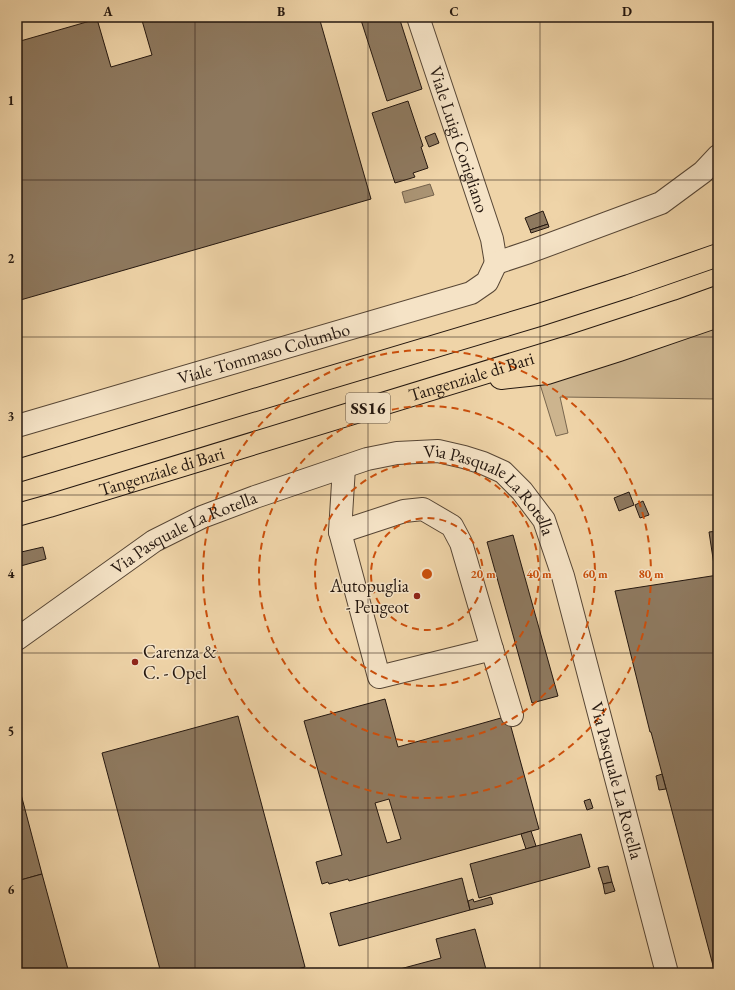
<svg xmlns="http://www.w3.org/2000/svg" width="735" height="990" viewBox="0 0 735 990" font-family="'EB Garamond',serif">
<style>
.green{fill:#ccb48e;stroke:#78664e}
.water{fill:#aa9474;stroke:#74624c}
.building{fill:#8e795f;stroke:#24170f;fill-rule:evenodd}
.lines{fill:none;stroke-linecap:round;stroke-linejoin:round}
.minor-casing{stroke:#574635;stroke-width:24}
.highway-casing{stroke:#24170f;stroke-width:24}
.minor{stroke:#f5e3c6;stroke-width:22}
.highway{stroke:#efd4a8;stroke-width:22}
.grid{fill:none;stroke:#24170f;stroke-width:1;stroke-opacity:0.55}
.ring{fill:none;stroke:#cb4f0c;stroke-width:2;stroke-dasharray:7 5}
.poi-dot{fill:#8f2418;stroke:#f5e3c6;stroke-width:1.5}
.labels{text-anchor:middle;stroke-width:3;stroke-linejoin:round;paint-order:stroke}
.shield{fill:#f5e3c6;stroke:#635446;stroke-width:1}
.shield-label{font-size:17px;font-weight:bold;fill:#24170f}
.street-label{font-size:18px;fill:#24170f;stroke:#f5e3c6}
.poi-label{font-size:18px;fill:#24170f;stroke:#f5e3c6;text-anchor:end}
.centre{fill:#cb4f0c;stroke:#f5e3c6;stroke-width:2}
.ring-label{font-size:12px;text-anchor:middle;font-weight:bold;fill:#cb4f0c;stroke:#f5e3c6;stroke-width:3;stroke-linejoin:round;paint-order:stroke}
.neatline{fill:none;stroke:#24170f;stroke-width:1.5}
.grid-label{font-size:13px;text-anchor:middle;font-weight:bold;fill:#24170f}
</style>
<rect width="100%" height="100%" fill="#efd4a8"/>
<filter id="stains"><feTurbulence type="fractalNoise" baseFrequency=".005" numOctaves="4"/><feColorMatrix values="0 0 0 0 .2 0 0 0 0 .09 0 0 0 0 .02 0 0 0 .5 -.17"/></filter>
<radialGradient id="worn" r=".72"><stop offset=".6" stop-color="#630" stop-opacity="0"/><stop offset="1" stop-color="#630" stop-opacity=".3"/></radialGradient>
<polygon class="green" points="718,321 718,399 560,397 568,433 556,436 539,381"/>
<polygon class="water" points="430,184 434,195 405,203 402,192"/>
<g class="building">
<polygon points="141,17 319,17 371,199 17,301 17,42 97,19 111,67 152,55"/>
<polygon points="360,17 399,17 422,89 387,101"/>
<polygon points="408,101 423,146 421,147 428,168 413,173 415,177 395,183 372,113"/>
<polygon points="435,133 439,143 429,147 425,137"/>
<polygon points="543,211 548,224 530,230 525,218"/>
<polygon points="548,224 549,227 531,233 530,230"/>
<polygon points="629,492 634,505 619,511 614,498"/>
<polygon points="643,501 649,515 640,518 635,505"/>
<polygon points="718,531 718,564 714,565 709,532"/>
<polygon points="513,535 558,696 532,703 487,542"/>
<polygon points="43,547 46,559 17,567 17,553"/>
<polygon points="718,575 718,973 715,973 651,732 650,732 615,591"/>
<path d="M385,699L398,747L508,716L539,829L349,881L348,879L329,884L328,882L322,884L316,862L342,855L304,721ZM389,799L401,839L387,843L375,803Z"/>
<polygon points="238,716 305,967 282,973 161,973 102,753"/>
<polygon points="662,774 666,789 659,790 656,776"/>
<polygon points="17,779 42,874 17,881"/>
<polygon points="590,799 593,808 587,810 584,801"/>
<polygon points="531,831 536,846 526,849 521,834"/>
<polygon points="581,834 590,867 479,898 470,864"/>
<polygon points="608,866 612,882 603,884 598,868"/>
<polygon points="42,874 69,973 17,973 17,881"/>
<polygon points="462,878 470,910 339,946 330,913"/>
<polygon points="612,882 615,891 605,894 603,884"/>
<polygon points="491,897 493,904 470,910 468,901 473,899 474,902"/>
<polygon points="475,929 487,973 385,973 441,958 436,939"/>
</g>
<g class="lines">
<g class="minor-casing">
<g id="minor">
<path id="s1" d="M418,17L492,239L496,263"/>
<polyline points="496,263 529,252 661,203 703,172 718,156"/>
<path id="s2" d="M17,426L471,293L487,282L496,263"/>
<polyline points="344,467 340,532 379,677 492,649 512,715"/>
<polyline points="340,532 404,511 423,509 452,526 461,543 492,649"/>
<path id="s3" d="M17,639L154,541L202,517L255,497L367,459L397,453L438,451L464,457L483,463L503,472L522,491L544,520L563,576L667,973"/>
</g>
</g>
<g class="highway-casing">
<g id="highway">
<polyline points="501,378 547,373 619,350 718,316"/>
<polyline points="17,471 539,315 629,286 718,255"/>
<path id="s4" d="M17,515L49,506L575,345L679,311L718,297"/>
</g>
</g>
<use href="#minor" class="minor"/>
<use href="#highway" class="highway"/>
</g>
<path class="grid" d="M195,17V973M368,17V973M540,17V973M17,180H718M17,337H718M17,495H718M17,653H718M17,810H718"/>
<g class="ring">
<circle cx="427" cy="574" r="56"/>
<circle cx="427" cy="574" r="112"/>
<circle cx="427" cy="574" r="168"/>
<circle cx="427" cy="574" r="224"/>
</g>
<g class="poi-dot">
<circle cx="417" cy="596" r="4"/>
<circle cx="135" cy="662" r="4"/>
</g>
<g class="labels">
<rect class="shield" x="346" y="393" width="44" height="30" rx="3"/>
<g class="shield-label">
<text x="368" y="414">SS16</text>
</g>
<g class="street-label">
<text dy="6" stroke="none"><textPath href="#s1" startOffset="129">Viale Luigi Corigliano</textPath></text>
<text dy="6" stroke="none"><textPath href="#s2" startOffset="257">Viale Tommaso Columbo</textPath></text>
<text dy="6" stroke="none"><textPath href="#s4" startOffset="475">Tangenziale di Bari</textPath></text>
<text dy="6" stroke="none"><textPath href="#s4" startOffset="151">Tangenziale di Bari</textPath></text>
<text dy="6" stroke="none"><textPath href="#s3" startOffset="535">Via Pasquale La Rotella</textPath></text>
<text dy="6" stroke="none"><textPath href="#s3" startOffset="199">Via Pasquale La Rotella</textPath></text>
<text dy="6" stroke="none"><textPath href="#s3" startOffset="871">Via Pasquale La Rotella</textPath></text>
</g>
<g class="poi-label">
<text x="409" y="592">Autopuglia<tspan x="409" dy="21">- Peugeot</tspan></text>
<text x="143" y="658" text-anchor="start">Carenza &amp;<tspan x="143" dy="21">C. - Opel</tspan></text>
</g>
</g>
<circle cx="427" cy="574" r="6" class="centre"/>
<g class="ring-label">
<text x="483" y="578">20 m</text>
<text x="539" y="578">40 m</text>
<text x="595" y="578">60 m</text>
<text x="651" y="578">80 m</text>
</g>
<rect width="735" height="990" fill="none" stroke="#efd4a8" stroke-width="44"/>
<rect x="22" y="22" width="691" height="946" class="neatline"/>
<g class="grid-label">
<text x="108" y="16">A</text>
<text x="281" y="16">B</text>
<text x="454" y="16">C</text>
<text x="627" y="16">D</text>
<text x="11" y="105">1</text>
<text x="11" y="263">2</text>
<text x="11" y="421">3</text>
<text x="11" y="578">4</text>
<text x="11" y="736">5</text>
<text x="11" y="894">6</text>
</g>
<rect width="100%" height="100%" filter="url(#stains)"/>
<rect width="100%" height="100%" fill="url(#worn)"/>
</svg>
